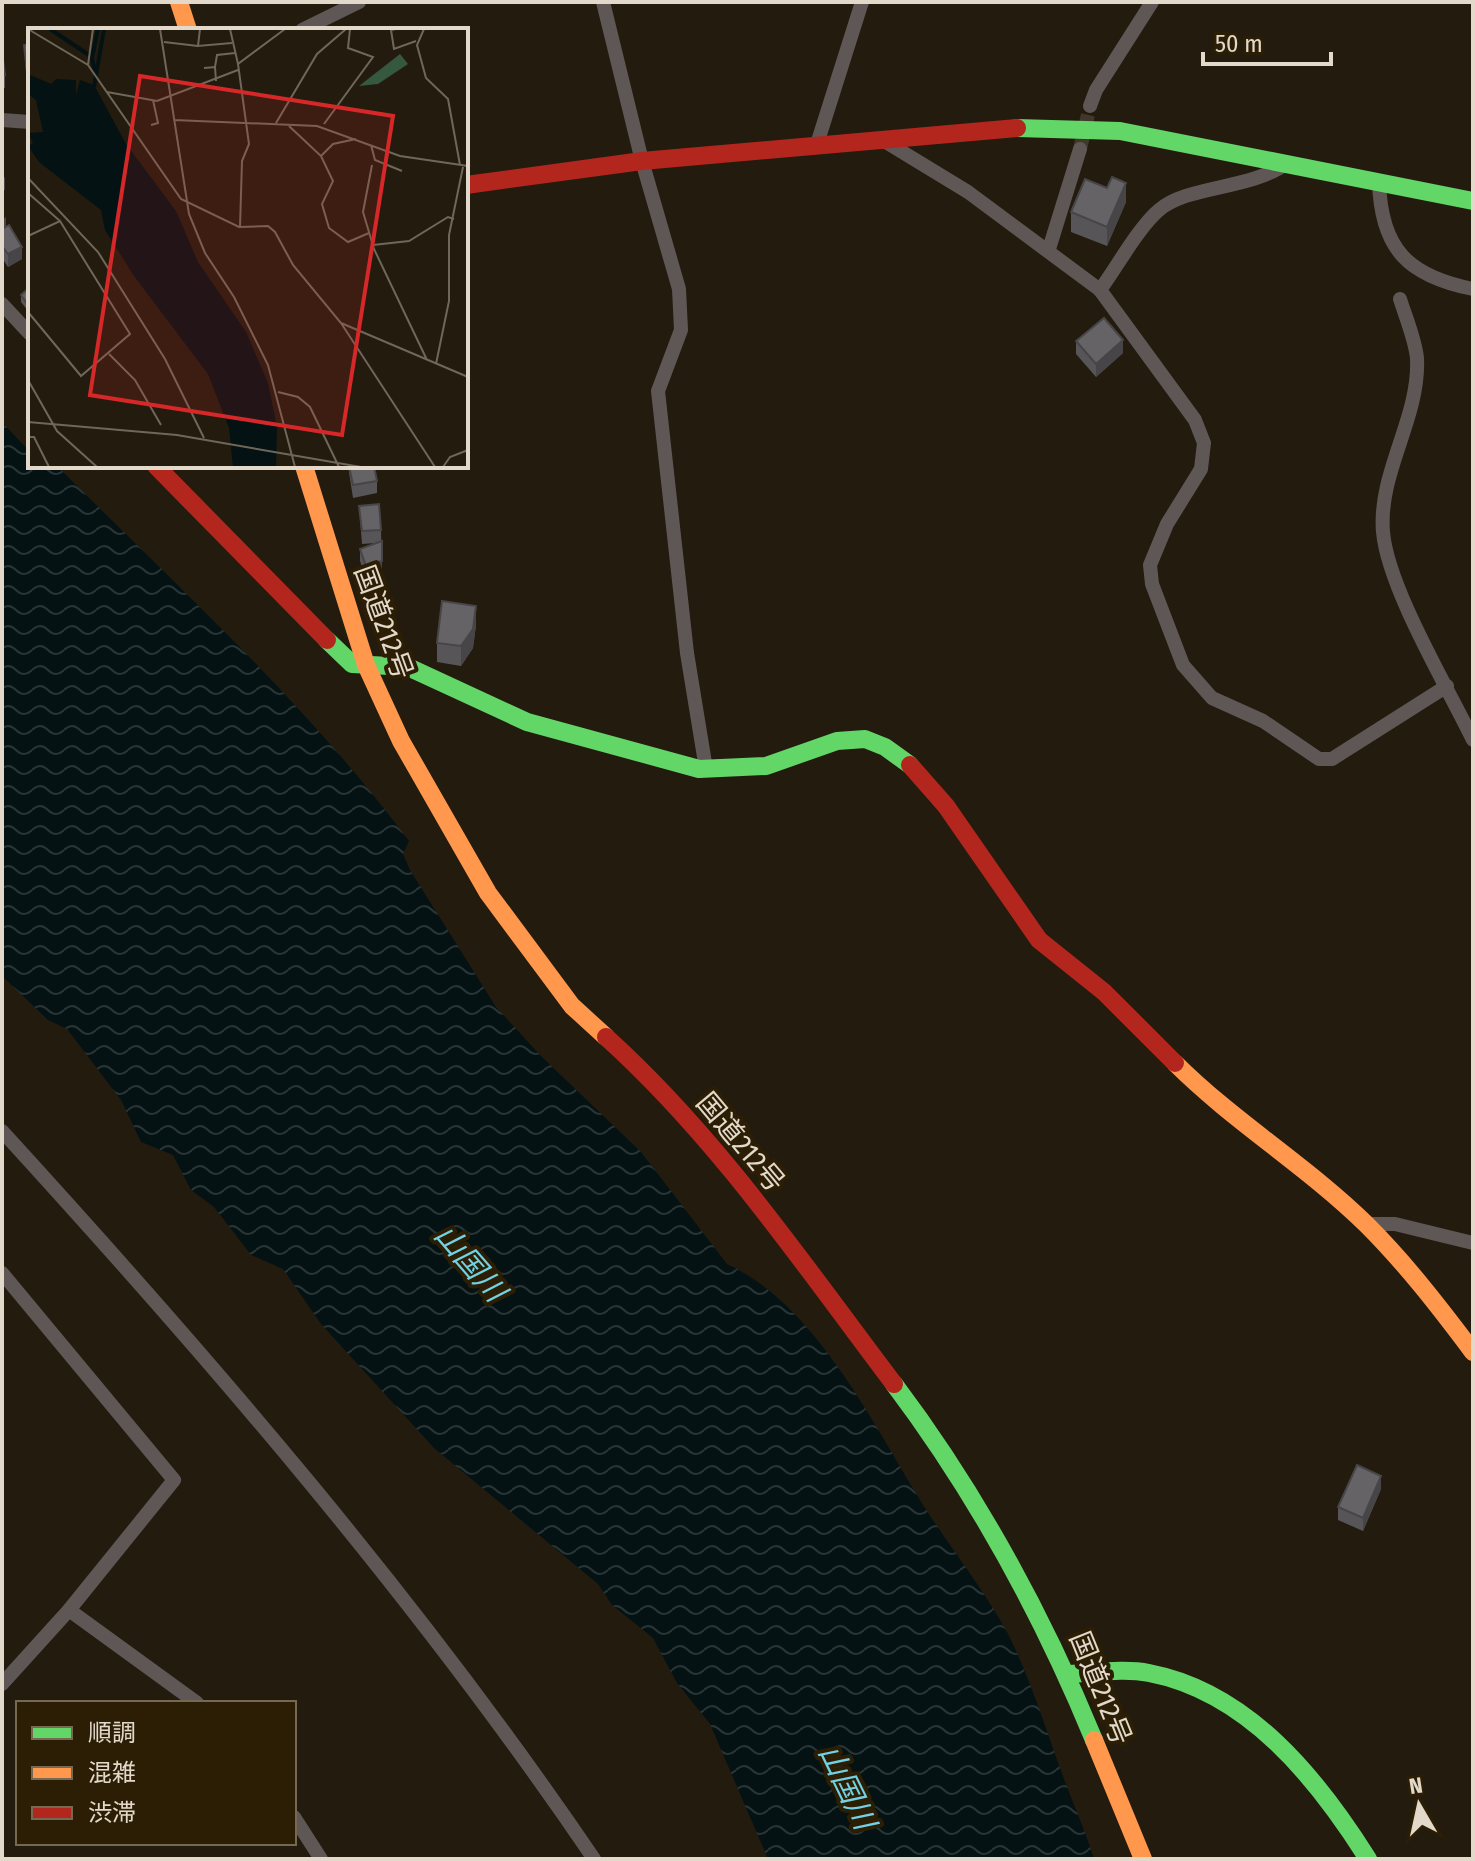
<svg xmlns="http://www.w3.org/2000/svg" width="1475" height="1861" viewBox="0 0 1475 1861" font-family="'Fira Sans Condensed','Noto Sans JP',sans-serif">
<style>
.water{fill:url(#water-waves)}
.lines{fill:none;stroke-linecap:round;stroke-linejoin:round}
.street-tunnel{stroke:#40382a;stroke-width:14;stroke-dasharray:14 7;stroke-linecap:butt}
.street{stroke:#5e5756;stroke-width:14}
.fast{stroke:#63d668;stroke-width:18}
.slow{stroke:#ff974d;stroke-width:18}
.jam{stroke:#b3261e;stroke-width:18}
.wall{fill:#585558}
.shaded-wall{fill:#474547}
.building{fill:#666366;stroke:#474547;stroke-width:2}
.labels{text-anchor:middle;stroke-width:8;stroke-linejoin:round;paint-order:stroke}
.street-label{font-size:28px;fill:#e2d9ca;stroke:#2c1e05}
.water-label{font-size:30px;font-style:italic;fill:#70d2e4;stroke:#2c1e05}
.inset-river{fill:none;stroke:#041214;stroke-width:4}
.inset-road{fill:none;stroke:#6f6759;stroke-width:2}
.view{fill:#d62828;fill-opacity:0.15;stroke:#d62828;stroke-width:4}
.inset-edge{fill:none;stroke:#e2d9ca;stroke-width:4}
</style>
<defs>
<pattern id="water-waves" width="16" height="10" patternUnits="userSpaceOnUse" patternTransform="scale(2)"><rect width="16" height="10" fill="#041214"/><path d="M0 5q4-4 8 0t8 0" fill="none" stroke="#283435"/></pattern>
</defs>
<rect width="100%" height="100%" fill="#231b0e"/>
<path class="water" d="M2,422L30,452V466H57C178,587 306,703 409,841L403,854L410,870L496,1007L541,1056L641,1152L727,1264C818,1306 875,1429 927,1511C953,1551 984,1590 1007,1632C1031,1679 1046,1730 1064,1779C1074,1806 1086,1832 1094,1859H768L710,1724L677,1683L653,1638L612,1605L598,1584L434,1448L321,1324L283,1269L251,1255L214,1207L191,1190L173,1155L141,1142L121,1100L67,1029L48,1020L2,976Z"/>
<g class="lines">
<polyline class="street-tunnel" points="1080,149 1090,106"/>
<g class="street">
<polyline points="603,2 642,161 679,289 681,330 658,391 687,653 706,769"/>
<polyline points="302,30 359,2"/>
<polyline points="1090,106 1096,90 1152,2"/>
<polyline points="2,120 30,122"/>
<polyline points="881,139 968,192 1100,290 1195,420 1204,443 1201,469 1167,524 1150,565 1152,584 1183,665 1212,698 1263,721 1319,759 1332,759 1447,686"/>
<polyline points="817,144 862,2"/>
<path d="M1379,182C1381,249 1408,276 1473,289"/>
<polyline points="1049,249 1080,149"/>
<path d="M1100,290C1117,267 1138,228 1159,210C1188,185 1250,190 1287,163"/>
<path d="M1400,299C1406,318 1415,339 1417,358C1420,418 1378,472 1383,532C1388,588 1447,686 1473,740"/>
<polyline points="2,304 30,334"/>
<path d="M2,1131C213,1362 418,1600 594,1859"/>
<polyline points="1366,1224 1395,1224 1473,1243"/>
<polyline points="2,1273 174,1480 69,1610 2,1684"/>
<polyline points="69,1610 197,1703"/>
<polyline points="294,1817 321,1859"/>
</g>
<g class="fast">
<polyline points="1017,128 1120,131 1473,201"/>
<polyline points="327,640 352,664 408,667 527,722 699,769 766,766 837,741 865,739 885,747 910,765"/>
<path d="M894,1384C976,1493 1042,1614 1094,1740"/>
<path d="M1069,1674C1095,1673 1123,1668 1149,1673C1248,1692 1317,1778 1368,1859"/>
</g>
<g class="slow">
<polyline points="179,2 188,30"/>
<polyline points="304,466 366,665 401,741 488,893 572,1006 606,1037"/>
<path d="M1175,1063C1234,1122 1307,1166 1367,1225C1406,1264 1440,1308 1473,1352"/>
<polyline points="1094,1740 1143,1859"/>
</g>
<g class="jam">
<polyline points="466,185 642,161 1017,128"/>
<polyline points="156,466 327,640"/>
<polyline points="910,765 946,806 1039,940 1104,992 1175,1063"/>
<path d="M606,1037C718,1138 803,1264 894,1384"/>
</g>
</g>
<g class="wall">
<polygon points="30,44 30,84 27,85 24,45"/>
<polygon points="2,52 5,75 5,88 2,88"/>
<polygon points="1126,202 1107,246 1071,232 1071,212"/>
<polygon points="2,212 6,226 22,259 8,267 2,258"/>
<polygon points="30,290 30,310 28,311 21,302 21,295"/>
<polygon points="1076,341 1123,353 1096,377 1076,354"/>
<polygon points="348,466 374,466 377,481 377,493 353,498"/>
<polygon points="359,506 381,530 382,574 366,579 360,561 360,549 376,543 362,544"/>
<polygon points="476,625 473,648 461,666 437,662 437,643"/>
<polygon points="1381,1489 1363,1531 1338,1520 1338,1507"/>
</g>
<g class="shaded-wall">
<polygon points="5,177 5,190 2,191 2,178"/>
<polygon points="1126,183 1126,202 1107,246 1107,227"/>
<polygon points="6,217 6,230 2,233 2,220"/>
<polygon points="22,247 22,259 8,267 8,254"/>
<polygon points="1123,340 1123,353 1096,377 1096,364"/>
<polygon points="382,561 382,574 366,579 366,566"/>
<polygon points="476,606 476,625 473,648 461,666 461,646"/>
<polygon points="1381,1476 1381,1489 1363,1531 1363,1518"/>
</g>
<g class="building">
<polygon points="30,44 30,72 27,72 24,45"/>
<polygon points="2,52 5,75 2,75"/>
<polygon points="1112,177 1126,183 1107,227 1071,212 1085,179 1107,188"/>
<polygon points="9,225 22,247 8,254 2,246 2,229"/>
<polygon points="29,288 30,303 28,305 21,295"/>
<polygon points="1104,318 1123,340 1096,364 1076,341"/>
<polygon points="349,466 374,466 377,481 353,485"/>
<polygon points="379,504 381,530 362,531 359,506"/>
<polygon points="382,541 382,561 366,566 360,549"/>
<polygon points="442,601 476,606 473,629 461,646 437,643"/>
<polygon points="1357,1465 1381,1476 1363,1518 1338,1507"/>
</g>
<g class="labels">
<g class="street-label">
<text transform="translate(384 622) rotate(70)" y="10">国道212号</text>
<text transform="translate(741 1142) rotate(50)" y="10">国道212号</text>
<text transform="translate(1101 1688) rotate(68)" y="10">国道212号</text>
</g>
<g class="water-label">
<text transform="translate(470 1263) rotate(49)" y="10">山国川</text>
<text transform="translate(847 1787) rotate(64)" y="10">山国川</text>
</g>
</g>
<g transform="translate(28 28)">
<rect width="440" height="440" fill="#231b0e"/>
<path d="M372,26L380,36L350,56L331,58Z" fill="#36583f"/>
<path d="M0,46L23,56L28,51L48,52V67L52,52L66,57L98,116L148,183L170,234L218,304L240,355L249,399L248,439H205L201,400L180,346L106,248L77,202L73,182L11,134L0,118L5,115L0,105L15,104L8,72L0,66Z" fill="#041214"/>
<path class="inset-river" d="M22,1L61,27M67,44L64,30L70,1M66,59L76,1"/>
<path class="inset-road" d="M0,1L60,37L153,171L211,199L240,198L247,204L265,237L313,295L407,439M132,1L161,186L177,225L206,269L240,337L267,439M172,1L170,18L204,15M202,1L210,36M368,1L363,2L366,21L388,13M396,1L389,17L398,50L420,71L432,137M136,14L170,18M60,37L65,1M187,39L189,27L207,25M176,40L187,39L188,53M79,64L129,73L210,42M146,92L289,98L372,128L440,138M248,95L289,26L318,1M296,96L345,29L320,20L322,1M123,97L130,95L125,72M261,98L293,128L305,153L294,176L301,200L320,214L341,205M343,117L347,132L374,143M293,128L305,116L328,111M344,137L335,184L346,221L399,332M0,150L70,224L137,331L176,410M0,165L32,193M212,199L214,133L221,116L210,36L257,1M0,208L32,193L102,306L53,348L0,284M345,217L381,213L420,189L426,191M313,295L440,349M81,326L107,352L133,397M408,336L421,273V207L435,139M0,352L29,403L69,439M250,364L270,369L282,379L311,439M0,394L149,407L333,439M0,409H6L21,439M415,439L422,429L440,422"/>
<path class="view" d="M112,48L365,88L314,407L62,367Z"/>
<rect width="440" height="440" class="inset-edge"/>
</g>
<rect width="1475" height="1861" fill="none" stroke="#e2d9ca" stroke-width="8"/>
<rect x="16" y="1701" width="280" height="144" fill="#2c1e05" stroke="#756954" stroke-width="2"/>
<rect x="32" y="1727" width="40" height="12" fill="#63d668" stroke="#756954" stroke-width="2"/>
<text x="88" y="1741" font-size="24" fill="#e2d9ca">順調</text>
<rect x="32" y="1767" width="40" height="12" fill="#ff974d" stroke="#756954" stroke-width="2"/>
<text x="88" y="1781" font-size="24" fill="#e2d9ca">混雑</text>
<rect x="32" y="1807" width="40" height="12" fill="#b3261e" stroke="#756954" stroke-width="2"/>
<text x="88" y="1821" font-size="24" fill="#e2d9ca">渋滞</text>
<g transform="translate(1419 1805) rotate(351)" stroke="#2c1e05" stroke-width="6" paint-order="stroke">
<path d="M0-6L14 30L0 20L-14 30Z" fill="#e2d9ca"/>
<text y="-12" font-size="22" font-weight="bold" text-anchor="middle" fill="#e2d9ca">N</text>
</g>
<path d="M1203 52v12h128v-12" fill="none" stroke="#e2d9ca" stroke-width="4"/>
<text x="1215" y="52" font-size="24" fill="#e2d9ca" stroke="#2c1e05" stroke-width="6" paint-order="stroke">50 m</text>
</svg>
